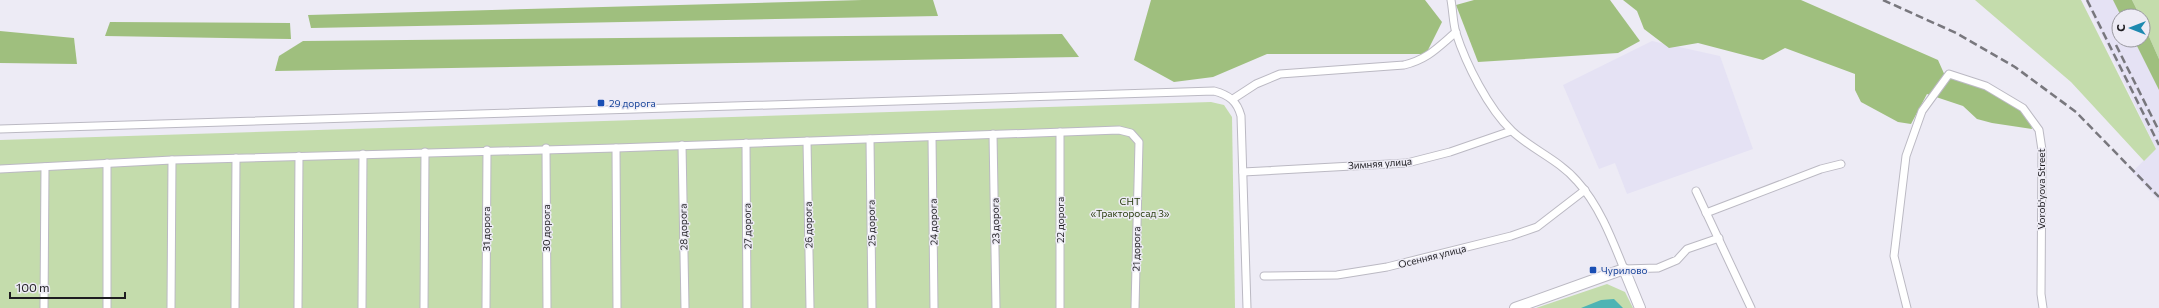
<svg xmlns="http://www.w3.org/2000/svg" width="2159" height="308" viewBox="0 0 2159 308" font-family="Commissioner,sans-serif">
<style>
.built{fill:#e5e2f4}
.green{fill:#c4dcac}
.forest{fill:#9fbf7e}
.water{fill:#4db4b4}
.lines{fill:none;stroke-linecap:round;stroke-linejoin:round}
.street-casing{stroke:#bbb9c3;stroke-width:9}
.secondary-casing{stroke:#bbb9c3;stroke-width:12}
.street{stroke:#fff;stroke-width:7}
.secondary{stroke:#fff;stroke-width:10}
.rail{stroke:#78777d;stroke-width:2.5;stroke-dasharray:8 4;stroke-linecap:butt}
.transit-dot{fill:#1a4fb4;stroke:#edebf5;stroke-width:1.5}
.labels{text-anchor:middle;stroke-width:3;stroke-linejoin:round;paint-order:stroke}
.transit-label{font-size:10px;fill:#164399;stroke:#edebf5;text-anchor:start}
.street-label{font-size:10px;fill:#1e1d21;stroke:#edebf5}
.park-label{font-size:10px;fill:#2a3e0f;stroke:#edebf5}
</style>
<rect width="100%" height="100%" fill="#edebf5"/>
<g class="built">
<polygon points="2085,0 2114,0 2122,16 2119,16 2119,40 2134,40 2159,88 2159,201 2132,172 2156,149"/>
<polygon points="1652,41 1720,56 1753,149 1627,194 1615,163 1599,169 1563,85"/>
</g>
<g class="green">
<polygon points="1975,0 2081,0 2156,149 2144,161 2071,82"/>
<polygon points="2132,0 2159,0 2159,59 2143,23 2143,16 2140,16"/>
<polygon points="1211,102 1224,105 1232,117 1235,308 0,308 0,140"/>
<polygon points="1607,284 1625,292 1633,308 1536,308"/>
</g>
<g class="forest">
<polygon points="862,0 933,0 938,16 311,28 308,15"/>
<polygon points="1151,0 1425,0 1442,22 1426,54 1267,54 1213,77 1174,82 1134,60"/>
<polygon points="1474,0 1610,0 1640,41 1618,53 1478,62 1456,5"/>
<polygon points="1623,0 1801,0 1938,60 1946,78 1972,79 2005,97 2030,119 2032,129 1992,123 1977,119 1963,106 1927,94 1911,124 1898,122 1861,102 1855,90 1855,74 1785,48 1763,60 1698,43 1669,48 1644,29 1637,11"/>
<polygon points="2113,0 2132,0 2140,16 2121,16"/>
<polygon points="110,22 290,23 291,39 105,36"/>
<polygon points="2143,23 2159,59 2159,90 2134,40 2143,40"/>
<polygon points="0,31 74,38 77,64 0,63"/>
<polygon points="1062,34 1079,57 275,71 279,56 303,41"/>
</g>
<polygon class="water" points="1614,299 1623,308 1581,308 1601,300"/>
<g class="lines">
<g class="street-casing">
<g id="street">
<path d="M1451,0C1453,11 1453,23 1456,33C1466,64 1488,108 1512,131C1531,149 1559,160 1577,181C1599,205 1612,239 1624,269L1658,268L1677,260L1687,249L1719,238"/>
<path d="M1233,99L1256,84L1280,74L1404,65C1428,59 1437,48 1456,32"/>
<path d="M0,129L1214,91C1229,95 1237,101 1241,116L1247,308"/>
<polyline points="993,134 996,308"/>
<polyline points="932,137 934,308"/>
<polyline points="870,139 872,308"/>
<polyline points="807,141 810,308"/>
<polyline points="746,143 747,308"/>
<polyline points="682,145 685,308"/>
<polyline points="546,148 547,308"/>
<polyline points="616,148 617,308"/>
<polyline points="0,169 172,160 616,148 1119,130 1131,133 1139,142 1135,308"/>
<polyline points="1243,172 1407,163 1450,152 1511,131"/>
<polyline points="1696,191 1751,308"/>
<polyline points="1706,213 1821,169 1841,164"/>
<polyline points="1264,276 1337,275 1387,267 1511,236 1537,227 1585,190"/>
<polyline points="44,308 45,167"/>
<polyline points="107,308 107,163"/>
<polyline points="171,308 172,160"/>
<polyline points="235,308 236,158"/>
<polyline points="298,308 299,156"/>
<polyline points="362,308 363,154"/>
<polyline points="424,308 425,152"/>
<polyline points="486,308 487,150"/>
<polyline points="1060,308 1060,132"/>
<polyline points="1907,308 1894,256 1906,156 1922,111 1949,74 1986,86 2023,108 2039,130 2042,150 2041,294 2043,308"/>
</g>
</g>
<g class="secondary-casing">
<polyline id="secondary" points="1515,308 1624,269 1640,308"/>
</g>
<use href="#street" class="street"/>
<use href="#secondary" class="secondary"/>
<g class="rail">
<polyline points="1883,0 1956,33 2015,67 2076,112 2159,197"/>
<polyline points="2087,0 2159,145"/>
<polyline points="2116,45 2159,131"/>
</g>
</g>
<g class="transit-dot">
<rect x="597" y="99" width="8" height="8" rx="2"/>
<rect x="1589" y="266" width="8" height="8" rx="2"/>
</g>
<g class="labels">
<g class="transit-label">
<text x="609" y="107">29 дорога</text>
<text x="1601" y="274">Чурилово</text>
</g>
<g class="street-label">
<text transform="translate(1380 163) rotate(-4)" y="4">Зимняя улица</text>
<text transform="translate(2041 189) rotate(-90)" y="4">Vorob'yova Street</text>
<text transform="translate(1060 220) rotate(-90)" y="4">22 дорога</text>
<text transform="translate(995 221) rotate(-91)" y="4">23 дорога</text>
<text transform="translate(933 222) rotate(-91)" y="4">24 дорога</text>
<text transform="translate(871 223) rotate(-91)" y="4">25 дорога</text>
<text transform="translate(808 225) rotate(-91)" y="4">26 дорога</text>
<text transform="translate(747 226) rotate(-91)" y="4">27 дорога</text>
<text transform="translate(683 227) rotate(-91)" y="4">28 дорога</text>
<text transform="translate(546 228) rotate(-90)" y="4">30 дорога</text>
<text transform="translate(486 229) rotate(-90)" y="4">31 дорога</text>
<text transform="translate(1136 249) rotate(-89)" y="4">21 дорога</text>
<text transform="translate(1432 256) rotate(-14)" y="4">Осенняя улица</text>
</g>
<g class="park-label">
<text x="1130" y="205">СНТ<tspan x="1130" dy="12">«Тракторосад 3»</tspan></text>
</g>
</g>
<g transform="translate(2131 28) rotate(270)"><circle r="19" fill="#edebf5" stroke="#9a99a0"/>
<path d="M0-3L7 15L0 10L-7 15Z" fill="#1d89b0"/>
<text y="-6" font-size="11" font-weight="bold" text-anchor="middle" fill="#1e1d21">С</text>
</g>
<path d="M10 292v6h115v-6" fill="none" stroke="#1e1d21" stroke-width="2"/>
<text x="16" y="292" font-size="12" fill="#1e1d21" stroke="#edebf5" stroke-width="3" paint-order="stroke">100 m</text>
</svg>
